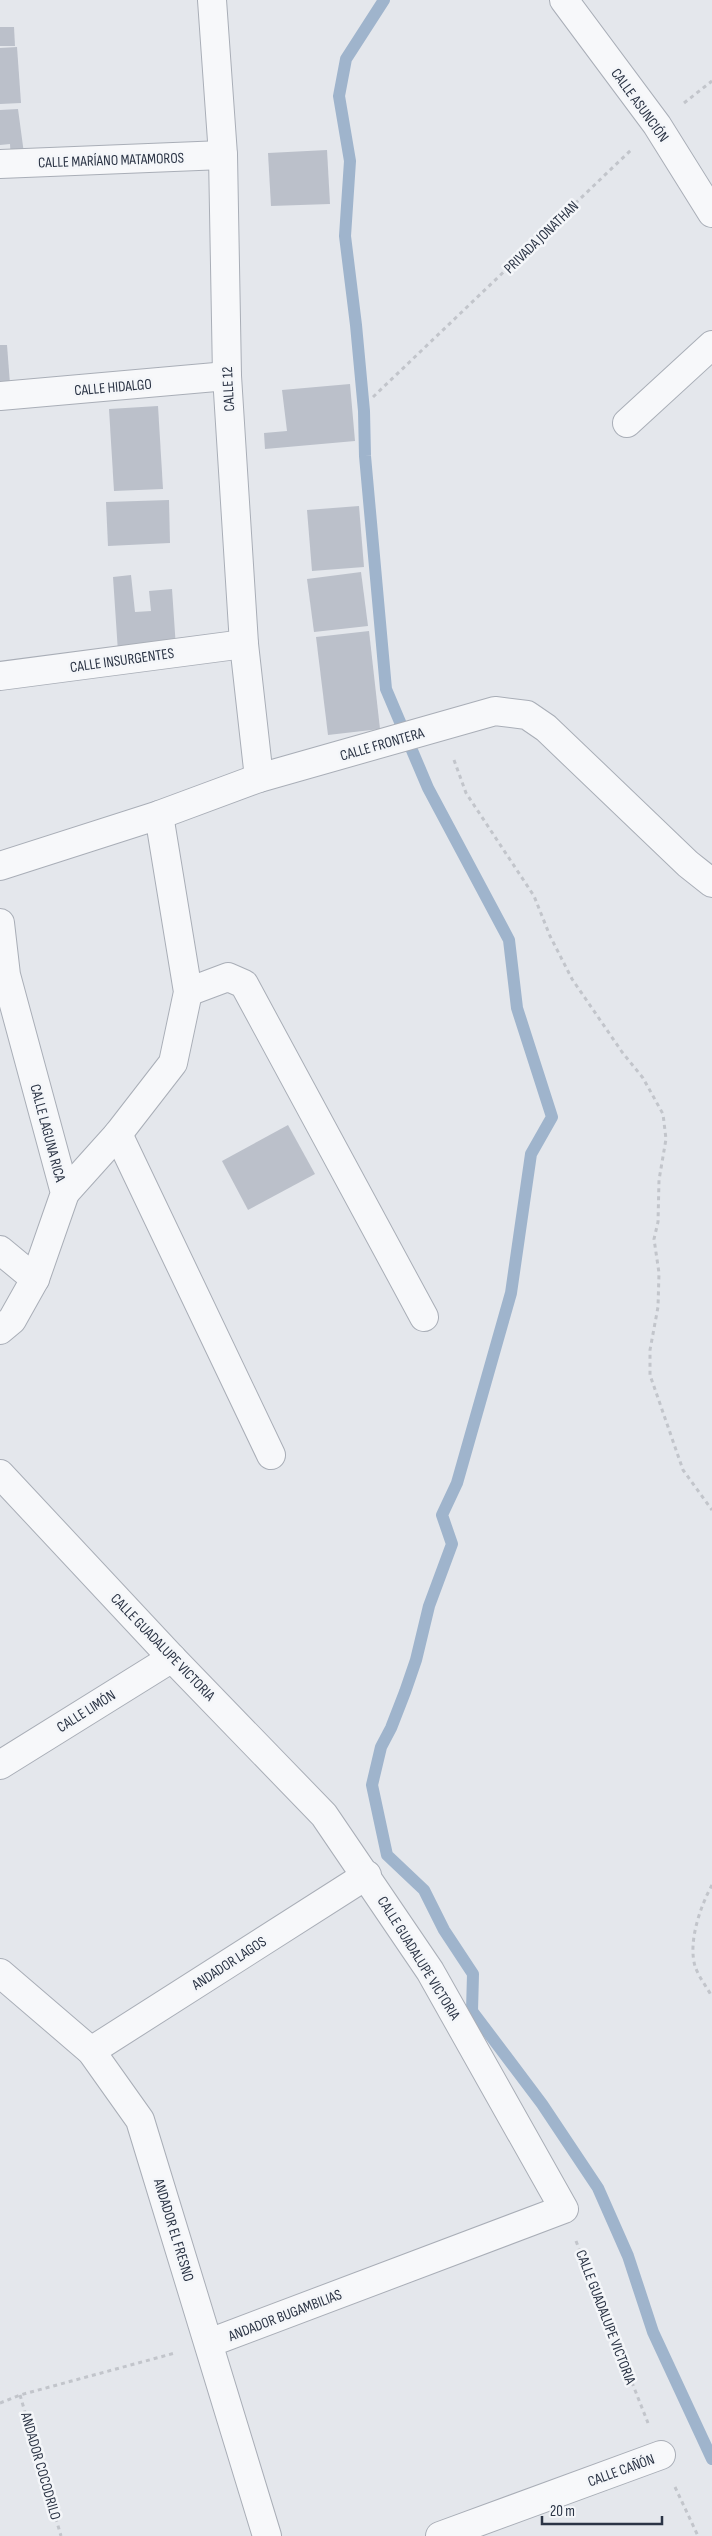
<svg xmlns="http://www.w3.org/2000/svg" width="712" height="2536" viewBox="0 0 712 2536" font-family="'Sofia Sans Condensed',sans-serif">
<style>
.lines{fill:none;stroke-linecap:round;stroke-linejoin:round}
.stream{stroke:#9fb4cc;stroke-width:12}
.building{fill:#bbc0ca}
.minor-casing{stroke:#a9aeb7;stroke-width:30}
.path{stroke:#c2c5cb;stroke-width:3;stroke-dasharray:4 4;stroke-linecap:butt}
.minor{stroke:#f7f8fa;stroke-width:28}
.labels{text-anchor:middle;stroke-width:5;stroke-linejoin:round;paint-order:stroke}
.street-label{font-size:15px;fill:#2b3445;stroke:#f4f6f9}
</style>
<rect width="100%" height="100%" fill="#e4e7ec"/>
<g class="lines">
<polyline class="stream" points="384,0 346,59 339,96 350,161 345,236 356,325 364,411 365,456 386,689 428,788 509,940 517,1008 552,1117 531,1154 511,1293 457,1483 442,1515 452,1544 429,1606 416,1660 405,1692 391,1728 381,1747 372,1785 387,1855 424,1890 444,1930 473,1974 472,2011 542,2104 598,2188 628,2256 653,2332 712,2459"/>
</g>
<g class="building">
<polygon points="0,27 14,27 15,46 0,46"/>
<polygon points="17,47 21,103 0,104 0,48"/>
<polygon points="18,109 25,161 11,162 10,144 0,145 0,110"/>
<polygon points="327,150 330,204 271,206 268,153"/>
<polygon points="0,345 7,345 10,384 0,384"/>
<polygon points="350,384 355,441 265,449 264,433 287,431 282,390"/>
<polygon points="158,406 163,489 114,491 109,409"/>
<polygon points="169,500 170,543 108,546 106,502"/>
<polygon points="359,506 364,567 312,571 307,510"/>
<polygon points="361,572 368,626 314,632 307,579"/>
<polygon points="131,575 135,612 151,611 149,591 172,589 176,648 118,652 113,577"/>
<polygon points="369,631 380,729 328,735 316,637"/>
<polygon points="288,1125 315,1174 248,1210 222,1161"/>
</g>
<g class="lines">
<g class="minor-casing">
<g id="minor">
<polyline points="212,0 223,155 227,376 244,644 259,778"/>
<polyline points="564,0 657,125 712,213"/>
<polyline points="0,164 223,155"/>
<polyline points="0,396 227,376"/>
<polyline points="627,423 712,345"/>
<polyline points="0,676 244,644"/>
<polyline points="0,866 159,815 259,778 495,711 527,715 546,728 688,864 712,883"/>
<polyline points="0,923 6,975 65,1193 35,1279 12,1320 0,1330"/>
<polyline points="188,992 228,977 244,984 424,1317"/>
<polyline points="118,1134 271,1455"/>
<polyline points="65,1193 118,1134 173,1063 188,992 159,815"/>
<polyline points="0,1250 35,1279"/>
<polyline points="0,1474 172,1658 324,1815 430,1971 564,2209 209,2343"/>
<polyline points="0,1765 172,1658"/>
<polyline points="0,1973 91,2051 140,2120 267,2536"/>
<polyline points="91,2051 367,1875"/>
<polyline points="440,2536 661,2455"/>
</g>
</g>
<g class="path">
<polyline points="684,103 712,81"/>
<polyline points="373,397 631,150"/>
<polyline points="454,760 466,793 534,896 550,936 572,979 622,1052 643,1078 663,1114 666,1139 659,1180 658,1222 654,1239 659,1273 658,1307 650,1350 650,1375 683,1470 712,1510"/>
<path d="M712,1885C700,1907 688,1942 695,1966C698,1976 707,1987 712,1997"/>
<polyline points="576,2241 648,2423"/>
<polyline points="20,2395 61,2536"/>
<polyline points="0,2403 20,2395 175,2353"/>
<polyline points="675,2487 698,2536"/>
</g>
<use href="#minor" class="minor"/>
</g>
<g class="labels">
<g class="street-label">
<text transform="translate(640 105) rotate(54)" y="5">CALLE ASUNCIÓN</text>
<text transform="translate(111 160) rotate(-2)" y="5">CALLE MARÍANO MATAMOROS</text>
<text transform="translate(541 237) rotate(-44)" y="5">PRIVADA JONATHAN</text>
<text transform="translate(113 387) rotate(-5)" y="5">CALLE HIDALGO</text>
<text transform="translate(228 389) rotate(-93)" y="5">CALLE 12</text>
<text transform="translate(122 660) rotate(-8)" y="5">CALLE INSURGENTES</text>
<text transform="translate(382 744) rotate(-16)" y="5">CALLE FRONTERA</text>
<text transform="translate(48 1133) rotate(75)" y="5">CALLE LAGUNA RICA</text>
<text transform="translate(163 1647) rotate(46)" y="5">CALLE GUADALUPE VICTORIA</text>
<text transform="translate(86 1711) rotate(-32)" y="5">CALLE LIMÓN</text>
<text transform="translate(419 1958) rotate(58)" y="5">CALLE GUADALUPE VICTORIA</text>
<text transform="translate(229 1963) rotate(-33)" y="5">ANDADOR LAGOS</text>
<text transform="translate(174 2230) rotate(73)" y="5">ANDADOR EL FRESNO</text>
<text transform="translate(285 2315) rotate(-21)" y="5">ANDADOR BUGAMBILIAS</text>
<text transform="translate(606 2317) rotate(69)" y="5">CALLE GUADALUPE VICTORIA</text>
<text transform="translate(41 2466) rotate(74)" y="5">ANDADOR COCODRILO</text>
<text transform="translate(621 2470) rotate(-20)" y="5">CALLE CAÑÓN</text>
</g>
</g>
<path d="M542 2516v8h120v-8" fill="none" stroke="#2b3445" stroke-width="2.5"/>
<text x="550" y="2516" font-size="15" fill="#2b3445" stroke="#f4f6f9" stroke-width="4" paint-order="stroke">20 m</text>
</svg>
